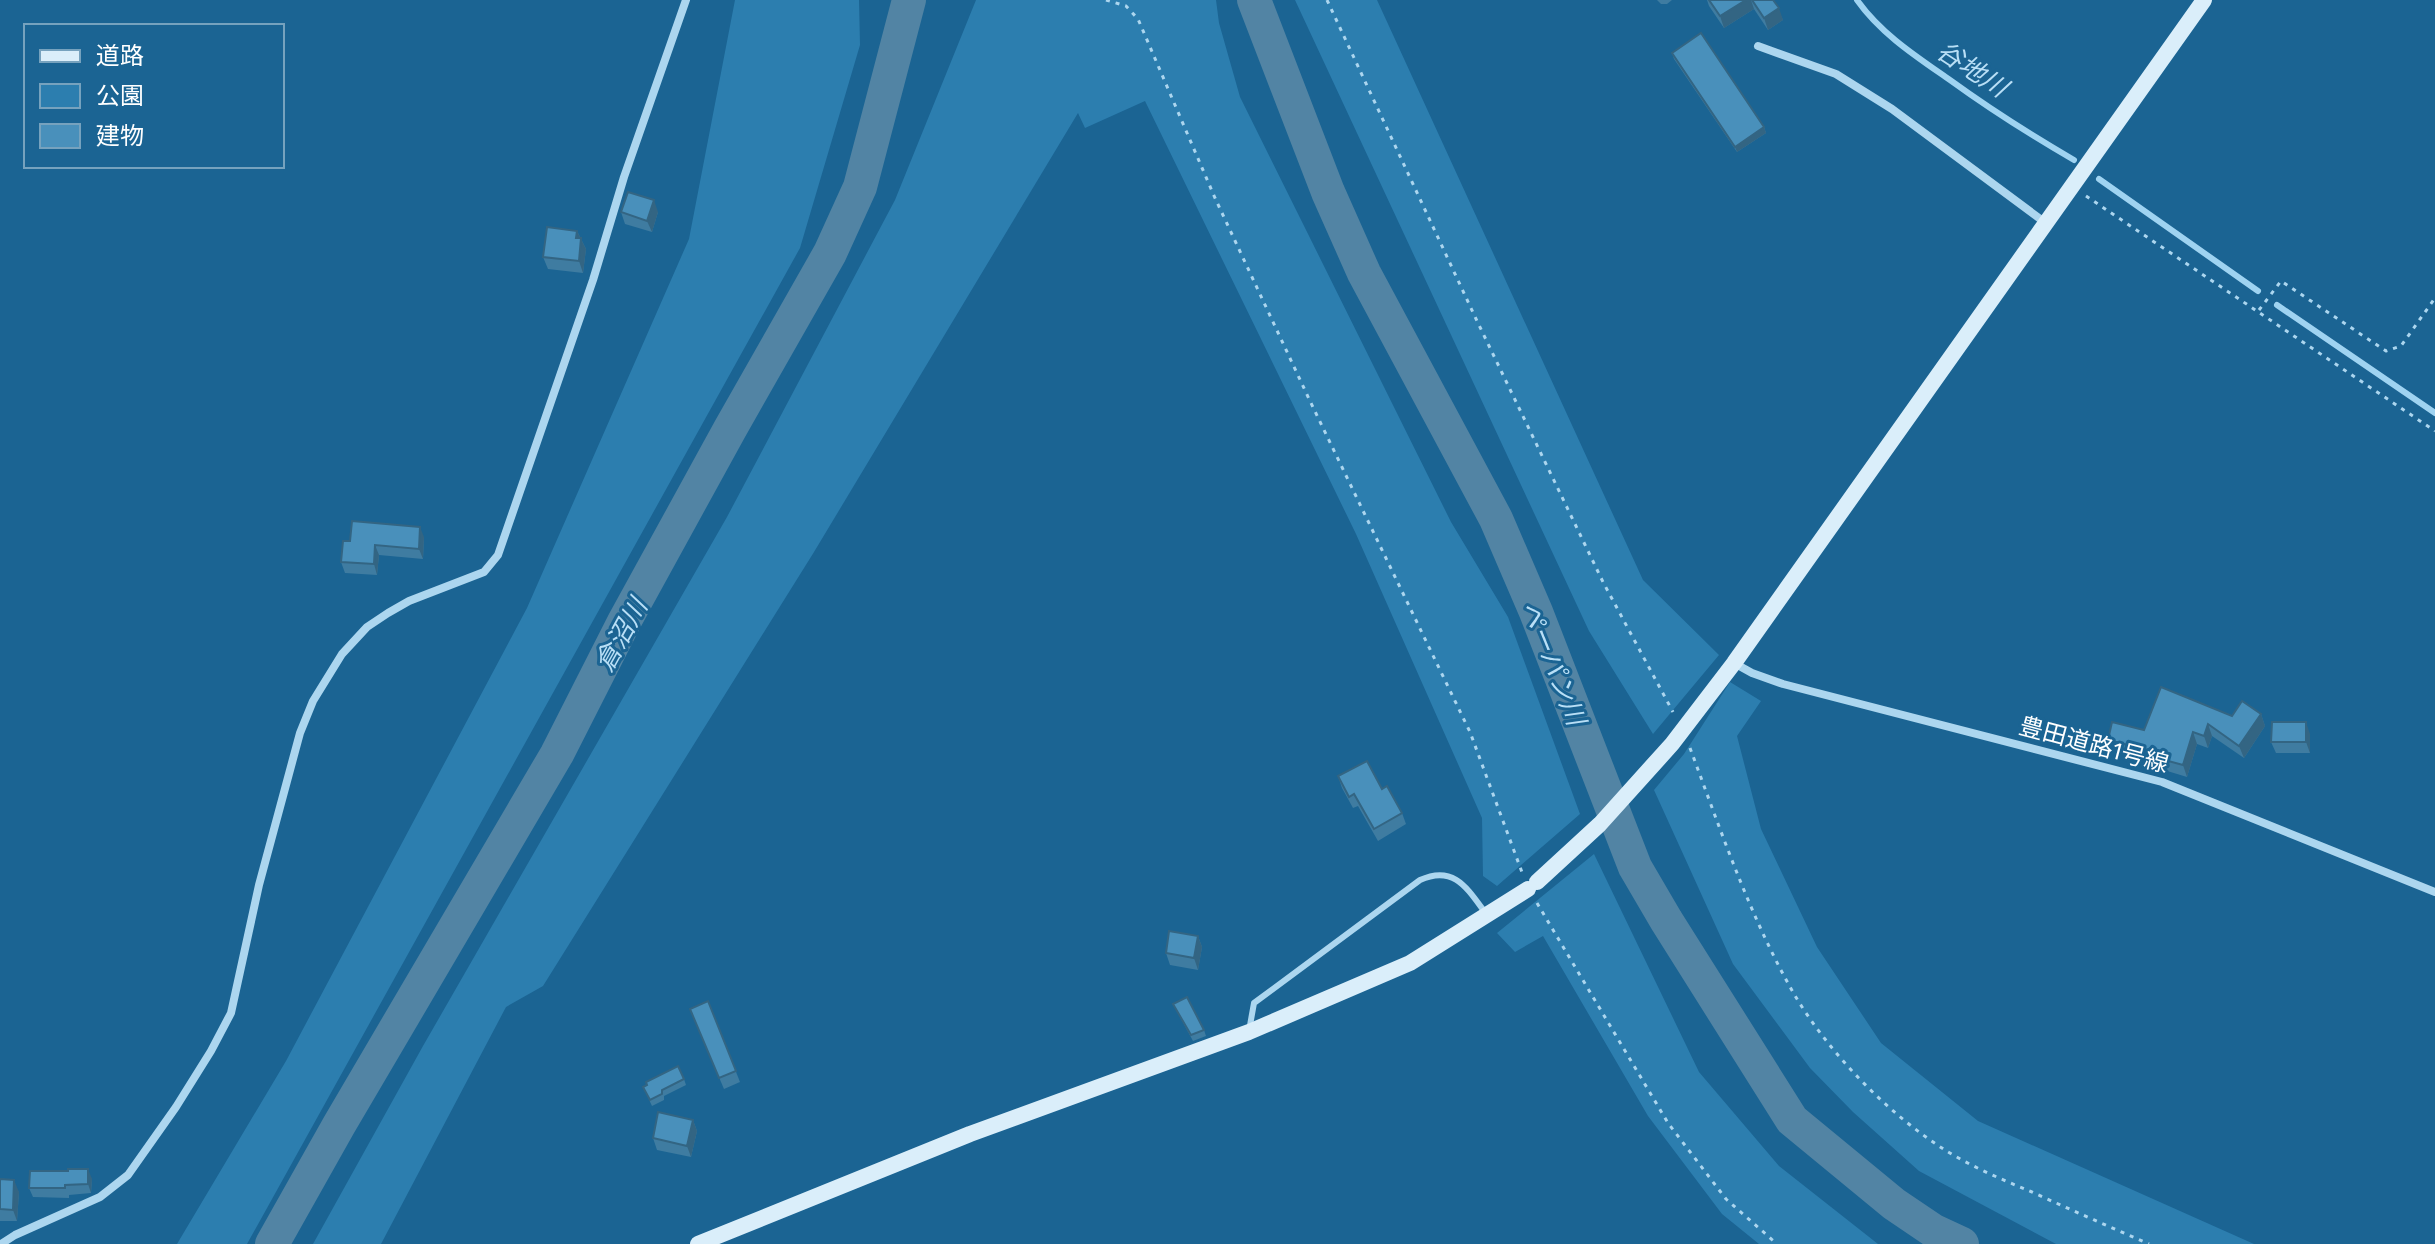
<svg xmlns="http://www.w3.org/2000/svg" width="2435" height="1244" viewBox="0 0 2435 1244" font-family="'Fira Sans Condensed','Noto Sans JP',sans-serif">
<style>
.green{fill:#2c7eaf}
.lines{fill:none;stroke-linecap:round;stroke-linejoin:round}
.stream{stroke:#9fd3f1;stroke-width:6}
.river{stroke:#5284a4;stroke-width:34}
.path{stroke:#acd6ef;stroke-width:3;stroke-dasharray:4 6;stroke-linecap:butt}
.lane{stroke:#acd6ef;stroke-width:6}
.street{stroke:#acd6ef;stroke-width:8}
.secondary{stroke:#daeefa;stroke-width:16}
.wall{fill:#3f7ca1}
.shaded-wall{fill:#336583}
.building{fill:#4990bb;stroke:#336583;stroke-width:2}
.labels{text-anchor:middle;stroke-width:6;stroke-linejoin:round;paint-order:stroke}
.street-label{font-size:24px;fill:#fff;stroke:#1b6493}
.water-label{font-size:26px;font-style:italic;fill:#b9dff6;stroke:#1b6493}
</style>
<rect width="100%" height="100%" fill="#1b6493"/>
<g class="green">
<polygon points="735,0 859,0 860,45 800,248 247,1244 177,1244 286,1061 527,608 689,239"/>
<polygon points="976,0 1216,0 1219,23 1240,97 1451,522 1508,617 1580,814 1497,886 1483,876 1482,818 1356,534 1145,101 1085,128 1078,113 814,552 543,986 506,1007 381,1244 313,1244 423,1046 727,517 895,200"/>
<polygon points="1295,0 1377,0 1643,580 1719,655 1653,734 1589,631"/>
<polygon points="1730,682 1761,701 1737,736 1761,829 1817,947 1881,1043 1978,1121 2254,1244 2056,1244 1919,1171 1853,1112 1810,1068 1733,964 1654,790 1684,754"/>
<polygon points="1594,854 1699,1072 1779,1166 1878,1244 1759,1244 1722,1214 1648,1116 1543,936 1515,952 1497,933"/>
</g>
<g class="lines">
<g class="stream">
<path d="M1857,0C1881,34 1917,57 1950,80C1990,109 2031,135 2074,160"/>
<polyline points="2099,179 2258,291"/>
<polyline points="2277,305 2435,413"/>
</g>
<g class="river">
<polyline points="1254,0 1328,192 1364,273 1496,519 1536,612 1635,867 1666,920 1792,1120 1894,1204 1934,1231 1962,1244"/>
<polyline points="272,1244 339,1125 557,754 624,622 730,429 830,253 860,187 909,0"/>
</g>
<g class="path">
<polyline points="1106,0 1126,6 1138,19 1215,198 1310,401 1470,732 1523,875"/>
<polyline points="1327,0 1477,321 1603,582 1673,712"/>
<polyline points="2086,196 2435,431"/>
<polyline points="2259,310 2281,281 2386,351 2401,346 2435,298"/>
<path d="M1690,748C1721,831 1750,917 1794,994C1829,1053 1887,1113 1945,1150C1972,1167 2003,1180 2032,1192C2071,1210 2110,1227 2149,1244"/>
<polyline points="1537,903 1668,1123 1726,1199 1777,1244"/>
</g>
<path class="lane" d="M1249,1031L1254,1003L1420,880C1455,864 1468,890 1487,915"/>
<g class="street">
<polyline points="1758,46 1836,74 1892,109 2047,224"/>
<polyline points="1734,663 1752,673 1783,684 2162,782 2435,892"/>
<polyline points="1,1244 15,1235 100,1197 128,1175 176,1107 211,1051 231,1013 259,885 300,733 313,701 342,654 367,627 388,613 409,601 484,572 498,555 593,280 624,177 686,0"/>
</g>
<g class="secondary">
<polyline points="1537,882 1600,824 1672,744 1734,663 2204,0"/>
<polyline points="698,1244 970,1134 1249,1032 1410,963 1528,889"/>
</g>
</g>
<g class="wall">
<polygon points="1657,0 1672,0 1667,4 1661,4"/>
<polygon points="1707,0 1773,0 1783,20 1768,30 1754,9 1724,28 1709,6"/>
<polygon points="1672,53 1764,127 1766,133 1737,152 1674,59"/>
<polygon points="621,212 658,212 652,232 625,224"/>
<polygon points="577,231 586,249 583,273 548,269 543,257"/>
<polygon points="424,537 423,559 379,555 377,575 345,573 341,562 350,541"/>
<polygon points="2261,714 2265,726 2244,758 2212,736 2208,748 2197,744 2187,777 2154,767 2152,761 2112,752 2108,740 2144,730 2232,716"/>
<polygon points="2310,734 2310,753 2276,753 2271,742"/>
<polygon points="1338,776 1382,789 1402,813 1406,824 1378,841 1358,806 1353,808 1342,788"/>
<polygon points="1198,936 1202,947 1198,970 1170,965 1166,953"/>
<polygon points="708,1001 740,1082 724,1089 690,1009"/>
<polygon points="1173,1004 1204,1030 1206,1036 1193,1041"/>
<polygon points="684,1079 686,1085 664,1096 664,1100 652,1106 643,1087"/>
<polygon points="693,1120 697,1131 691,1157 657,1150 653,1138"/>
<polygon points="68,1171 92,1179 91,1193 69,1195 69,1198 33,1197 29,1188"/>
<polygon points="0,1179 19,1192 17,1221 0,1221"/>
</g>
<g class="shaded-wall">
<polygon points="1746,0 1751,0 1754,9 1724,28 1720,16"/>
<polygon points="1779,8 1783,20 1768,30 1764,18"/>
<polygon points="1764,127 1766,133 1737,152 1735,147"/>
<polygon points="654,200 658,212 652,232 647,221"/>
<polygon points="577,231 586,249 583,273 579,261 576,238"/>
<polygon points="420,527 424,537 423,559 419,549"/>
<polygon points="375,545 379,555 377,575 374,564"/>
<polygon points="2261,714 2265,726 2244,758 2239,746"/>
<polygon points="2306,722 2310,734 2310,753 2306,742"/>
<polygon points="2208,724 2212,736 2208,748 2204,736"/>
<polygon points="2193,732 2197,744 2187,777 2183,765"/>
<polygon points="1198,936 1202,947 1198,970 1194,958"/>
<polygon points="693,1120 697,1131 691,1157 687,1146"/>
<polygon points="88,1169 92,1179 91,1193 88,1184"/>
<polygon points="14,1180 19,1192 17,1221 13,1210"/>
</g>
<g class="building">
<polygon points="1709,0 1746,0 1720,16"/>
<polygon points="1752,0 1773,0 1779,8 1764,18"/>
<polygon points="1701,33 1764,127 1735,147 1672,53"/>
<polygon points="628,192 654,200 647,221 621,212"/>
<polygon points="547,227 577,231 576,238 581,238 579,261 543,257"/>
<polygon points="352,521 420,527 419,549 375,545 374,564 341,562 343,541 350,541"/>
<polygon points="2161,687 2232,716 2242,701 2261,714 2239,746 2208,724 2204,736 2193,732 2183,765 2150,756 2152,751 2108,740 2112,722 2144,730"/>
<polygon points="2272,722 2306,722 2306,742 2271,742"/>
<polygon points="1367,761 1382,789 1387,786 1402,813 1374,829 1354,794 1349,797 1338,776"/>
<polygon points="1169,931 1198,936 1194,958 1166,953"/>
<polygon points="1187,997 1204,1030 1191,1035 1173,1004"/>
<polygon points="708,1001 736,1071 719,1078 690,1009"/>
<polygon points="678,1066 684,1079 662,1090 662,1094 650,1100 643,1087 647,1085 646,1082"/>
<polygon points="658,1112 693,1120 687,1146 653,1138"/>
<polygon points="68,1169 88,1169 88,1184 65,1185 65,1188 29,1188 30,1171 68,1171"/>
<polygon points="0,1179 14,1180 13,1210 0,1209"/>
</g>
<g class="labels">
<g class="street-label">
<text transform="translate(2094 745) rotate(15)" y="8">豊田道路1号線</text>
</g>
<g class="water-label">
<text transform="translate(1972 69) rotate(33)" y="9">谷地川</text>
<text transform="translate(621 635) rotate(-61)" y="9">倉沼川</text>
<text transform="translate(1553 663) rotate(68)" y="9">ペーパン川</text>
</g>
</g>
<rect x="24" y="24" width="260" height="144" fill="#1b6493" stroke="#76a2be" stroke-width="2"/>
<rect x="40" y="50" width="40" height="12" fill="#daeefa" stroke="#76a2be" stroke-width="2"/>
<text x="96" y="64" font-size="24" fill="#ffffff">道路</text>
<rect x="40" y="84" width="40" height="24" fill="#2c7eaf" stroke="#76a2be" stroke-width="2"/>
<text x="96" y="104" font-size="24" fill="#ffffff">公園</text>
<rect x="40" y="124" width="40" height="24" fill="#4990bb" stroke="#76a2be" stroke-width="2"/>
<text x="96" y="144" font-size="24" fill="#ffffff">建物</text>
</svg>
